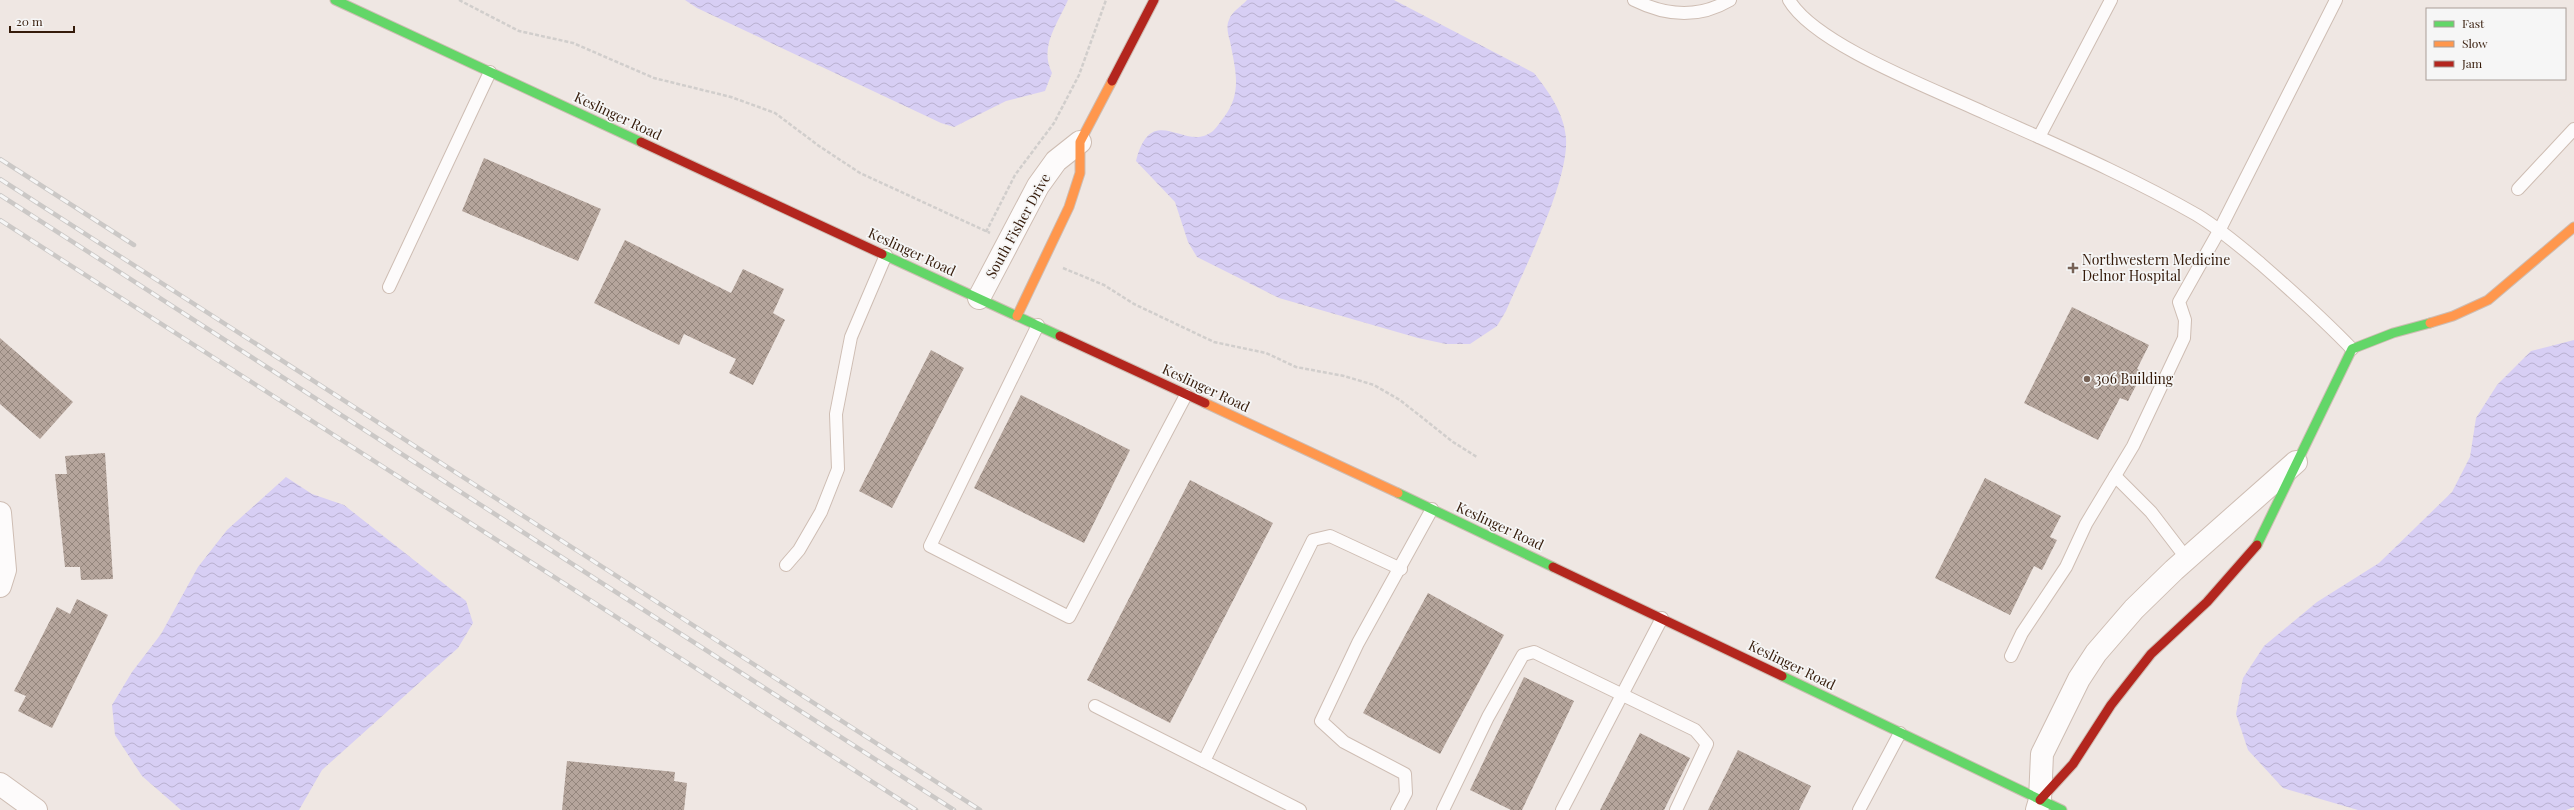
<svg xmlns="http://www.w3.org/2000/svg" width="2574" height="810" viewBox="0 0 2574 810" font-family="'Playfair Display',serif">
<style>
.water{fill:url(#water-waves)}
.building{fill:url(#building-cross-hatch)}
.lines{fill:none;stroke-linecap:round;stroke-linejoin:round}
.lane-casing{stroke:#cebdb3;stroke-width:14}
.street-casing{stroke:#cebdb3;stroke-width:24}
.fast-casing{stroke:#cebdb3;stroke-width:11}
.slow-casing{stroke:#cebdb3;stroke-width:11}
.jam-casing{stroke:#cebdb3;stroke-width:11}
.path{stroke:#d1cecc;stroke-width:2.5;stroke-dasharray:4 2;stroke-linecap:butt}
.lane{stroke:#fdfbfb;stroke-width:12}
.street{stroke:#fdfbfb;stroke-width:22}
.fast{stroke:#63d668;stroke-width:9}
.slow{stroke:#ff974d;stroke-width:9}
.jam{stroke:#b3261e;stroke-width:9}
.rail-casing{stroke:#cbc8c6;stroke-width:4.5}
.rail{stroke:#f6f6f6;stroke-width:3;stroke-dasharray:9;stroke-linecap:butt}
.poi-dot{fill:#766256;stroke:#f6f6f6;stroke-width:1.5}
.labels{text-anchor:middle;stroke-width:3.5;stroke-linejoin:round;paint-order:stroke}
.street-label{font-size:14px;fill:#351b0a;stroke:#f6f6f6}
.poi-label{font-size:14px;fill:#351b0a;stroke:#f6f6f6;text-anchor:start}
</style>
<defs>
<pattern id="water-waves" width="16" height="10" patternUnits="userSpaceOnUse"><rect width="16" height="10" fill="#d7cef4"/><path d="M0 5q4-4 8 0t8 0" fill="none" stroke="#b9b0d0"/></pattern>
<pattern id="building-cross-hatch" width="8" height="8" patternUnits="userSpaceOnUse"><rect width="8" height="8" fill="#b5a59c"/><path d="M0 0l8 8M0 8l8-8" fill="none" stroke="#94867d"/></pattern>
</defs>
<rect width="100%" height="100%" fill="#efe7e3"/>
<g class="water">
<path d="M685,0H1068C1057,25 1039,47 1052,73L1045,91L1006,101L954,127L941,123L697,8Z"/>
<path d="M1247,0H1394L1534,73C1549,92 1564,113 1566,138C1569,182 1524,269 1506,311L1497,326L1470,344H1446L1418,338L1279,298L1197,257L1188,242L1175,202L1136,161C1152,99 1185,154 1213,131C1217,127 1221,121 1224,117C1243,92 1235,69 1230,41C1228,35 1226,26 1229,20C1232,11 1241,7 1247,0Z"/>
<polygon points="2574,340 2574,807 2566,810 2358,810 2283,788 2248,750 2236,714 2243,678 2264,646 2317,602 2379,563 2452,492 2470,457 2476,418 2497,385 2531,351"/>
<polygon points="286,477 312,494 344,505 466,601 473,623 458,648 322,770 299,810 181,810 142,776 115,735 112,705 132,672 161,634 198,567 227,530"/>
</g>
<g class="building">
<polygon points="484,158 601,209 578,261 462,211"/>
<polygon points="625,240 731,293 743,269 784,289 773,313 785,320 753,385 729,373 736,359 684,334 679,345 594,303"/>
<polygon points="2072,307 2149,345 2137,369 2143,372 2128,401 2120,398 2098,440 2024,403"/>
<polygon points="0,338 73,402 40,439 0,404"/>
<polygon points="931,350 964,368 892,508 859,491"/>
<polygon points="1021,395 1130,450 1084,543 974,488"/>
<polygon points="105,453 113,579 81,580 80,567 65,567 55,474 67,474 65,456"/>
<polygon points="1985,478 2061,516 2050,537 2057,540 2042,570 2034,566 2010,615 1935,578"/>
<polygon points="1190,480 1273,523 1170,723 1087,680"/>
<polygon points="1428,593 1504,635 1440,754 1363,713"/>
<polygon points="77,599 108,615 52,728 18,711 26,696 14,691 57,607 70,614"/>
<polygon points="1524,677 1574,701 1522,810 1511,810 1470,790"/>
<polygon points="1640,733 1690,758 1664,810 1600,810"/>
<polygon points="1738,750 1811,786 1799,810 1708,810"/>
<polygon points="567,761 675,772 674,781 687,783 684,810 562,810"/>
</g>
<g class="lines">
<g class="lane-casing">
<g id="lane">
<path d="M1634,0C1666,16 1698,19 1730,0"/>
<path d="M1789,0C1815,45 1936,90 1985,113C2056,145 2129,176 2197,215C2220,229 2241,247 2261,264C2293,292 2323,319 2352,349"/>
<polyline points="2039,137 2111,0"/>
<polyline points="2518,189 2574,129"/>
<polyline points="389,287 490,72"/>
<polyline points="1038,325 930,546 1069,617 1186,395"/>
<polyline points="2115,476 2151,512 2187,559"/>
<polyline points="786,565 799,550 821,512 838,469 836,414 851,337 886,255"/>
<polyline points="2011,656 2022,633 2066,567 2086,524 2133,446 2184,338 2185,320 2179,302 2219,231 2336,0"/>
<polyline points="1095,706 1300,810"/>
<polyline points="1204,761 1313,540 1330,536 1401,569"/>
<polyline points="1397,810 1406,793 1405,774 1344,742 1321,721 1358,643 1432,509"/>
<polyline points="1443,810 1488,717 1523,655 1534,652 1695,730 1707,744 1676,810"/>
<polyline points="1562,810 1662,618"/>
<polyline points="1859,810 1900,733"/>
</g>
</g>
<g class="street-casing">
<g id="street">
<polyline points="979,298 1038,186 1056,161 1080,142"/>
<polyline points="0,513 5,570 0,586"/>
<polyline points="0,784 36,810"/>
<polyline points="2037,810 2040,800 2042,754 2079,679 2096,653 2134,609 2174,570 2296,462"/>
</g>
</g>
<g class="fast-casing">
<g id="fast">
<polyline points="335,0 641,142"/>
<polyline points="882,254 1060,336"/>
<polyline points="1398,493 1553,567"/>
<polyline points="2257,545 2352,349 2393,333 2430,323"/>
<polyline points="1782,676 2062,810"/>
</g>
</g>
<g class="slow-casing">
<g id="slow">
<polyline points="1017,316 1069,207 1080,173 1080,142 1112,81"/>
<polyline points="2430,323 2453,316 2488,300 2574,227"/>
<polyline points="1205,403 1398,493"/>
</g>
</g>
<g class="jam-casing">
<g id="jam">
<polyline points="1112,81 1154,0"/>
<polyline points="641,142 882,254"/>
<polyline points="1060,336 1205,403"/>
<polyline points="1553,567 1782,676"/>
<polyline points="2040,800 2073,764 2111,705 2151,654 2207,602 2257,545"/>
</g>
</g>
<g class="path">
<polyline points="459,0 519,31 573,43 654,78 731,97 775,113 819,146 860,173 990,233"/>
<polyline points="986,232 1015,175 1054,123 1079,75 1106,0"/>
<polyline points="1063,268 1104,285 1134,304 1214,342 1266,353 1296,367 1344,376 1374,385 1400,400 1453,442 1477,457"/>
</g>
<use href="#lane" class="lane"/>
<use href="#street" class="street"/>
<use href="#fast" class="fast"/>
<use href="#slow" class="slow"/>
<use href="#jam" class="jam"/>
<g class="rail-casing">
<g id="rail">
<polyline points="0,159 134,245"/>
<polyline points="0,179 980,810"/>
<polyline points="0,195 954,810"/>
<polyline points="0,220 916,810"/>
</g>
</g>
<use href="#rail" class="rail"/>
</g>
<g class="poi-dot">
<path d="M2071 262h4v4h4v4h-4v4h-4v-4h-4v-4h4z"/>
<circle cx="2087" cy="379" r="4"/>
</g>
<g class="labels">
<g class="street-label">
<text transform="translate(618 116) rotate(25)" y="5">Keslinger Road</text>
<text transform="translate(1018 226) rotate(-61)" y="5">South Fisher Drive</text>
<text transform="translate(912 252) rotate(25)" y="5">Keslinger Road</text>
<text transform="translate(1206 388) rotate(25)" y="5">Keslinger Road</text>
<text transform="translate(1500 526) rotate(25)" y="5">Keslinger Road</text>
<text transform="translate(1792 665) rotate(26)" y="5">Keslinger Road</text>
</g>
<g class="poi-label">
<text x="2082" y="265">Northwestern Medicine<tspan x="2082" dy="16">Delnor Hospital</tspan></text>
<text x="2095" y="384">306 Building</text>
</g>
</g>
<rect x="2426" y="8" width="140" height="72" fill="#f6f6f6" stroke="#a99e98"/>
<rect x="2434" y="21" width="20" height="6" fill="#63d668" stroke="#a99e98"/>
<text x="2462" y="28" font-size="12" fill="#351b0a">Fast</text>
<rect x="2434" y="41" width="20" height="6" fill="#ff974d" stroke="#a99e98"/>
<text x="2462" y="48" font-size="12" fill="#351b0a">Slow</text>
<rect x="2434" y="61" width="20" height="6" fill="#b3261e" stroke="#a99e98"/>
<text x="2462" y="68" font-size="12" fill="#351b0a">Jam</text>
<path d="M10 26v6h64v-6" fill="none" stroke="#351b0a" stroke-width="2"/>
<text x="16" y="26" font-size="12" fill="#351b0a" stroke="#f6f6f6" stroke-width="3" paint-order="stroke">20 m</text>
</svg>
